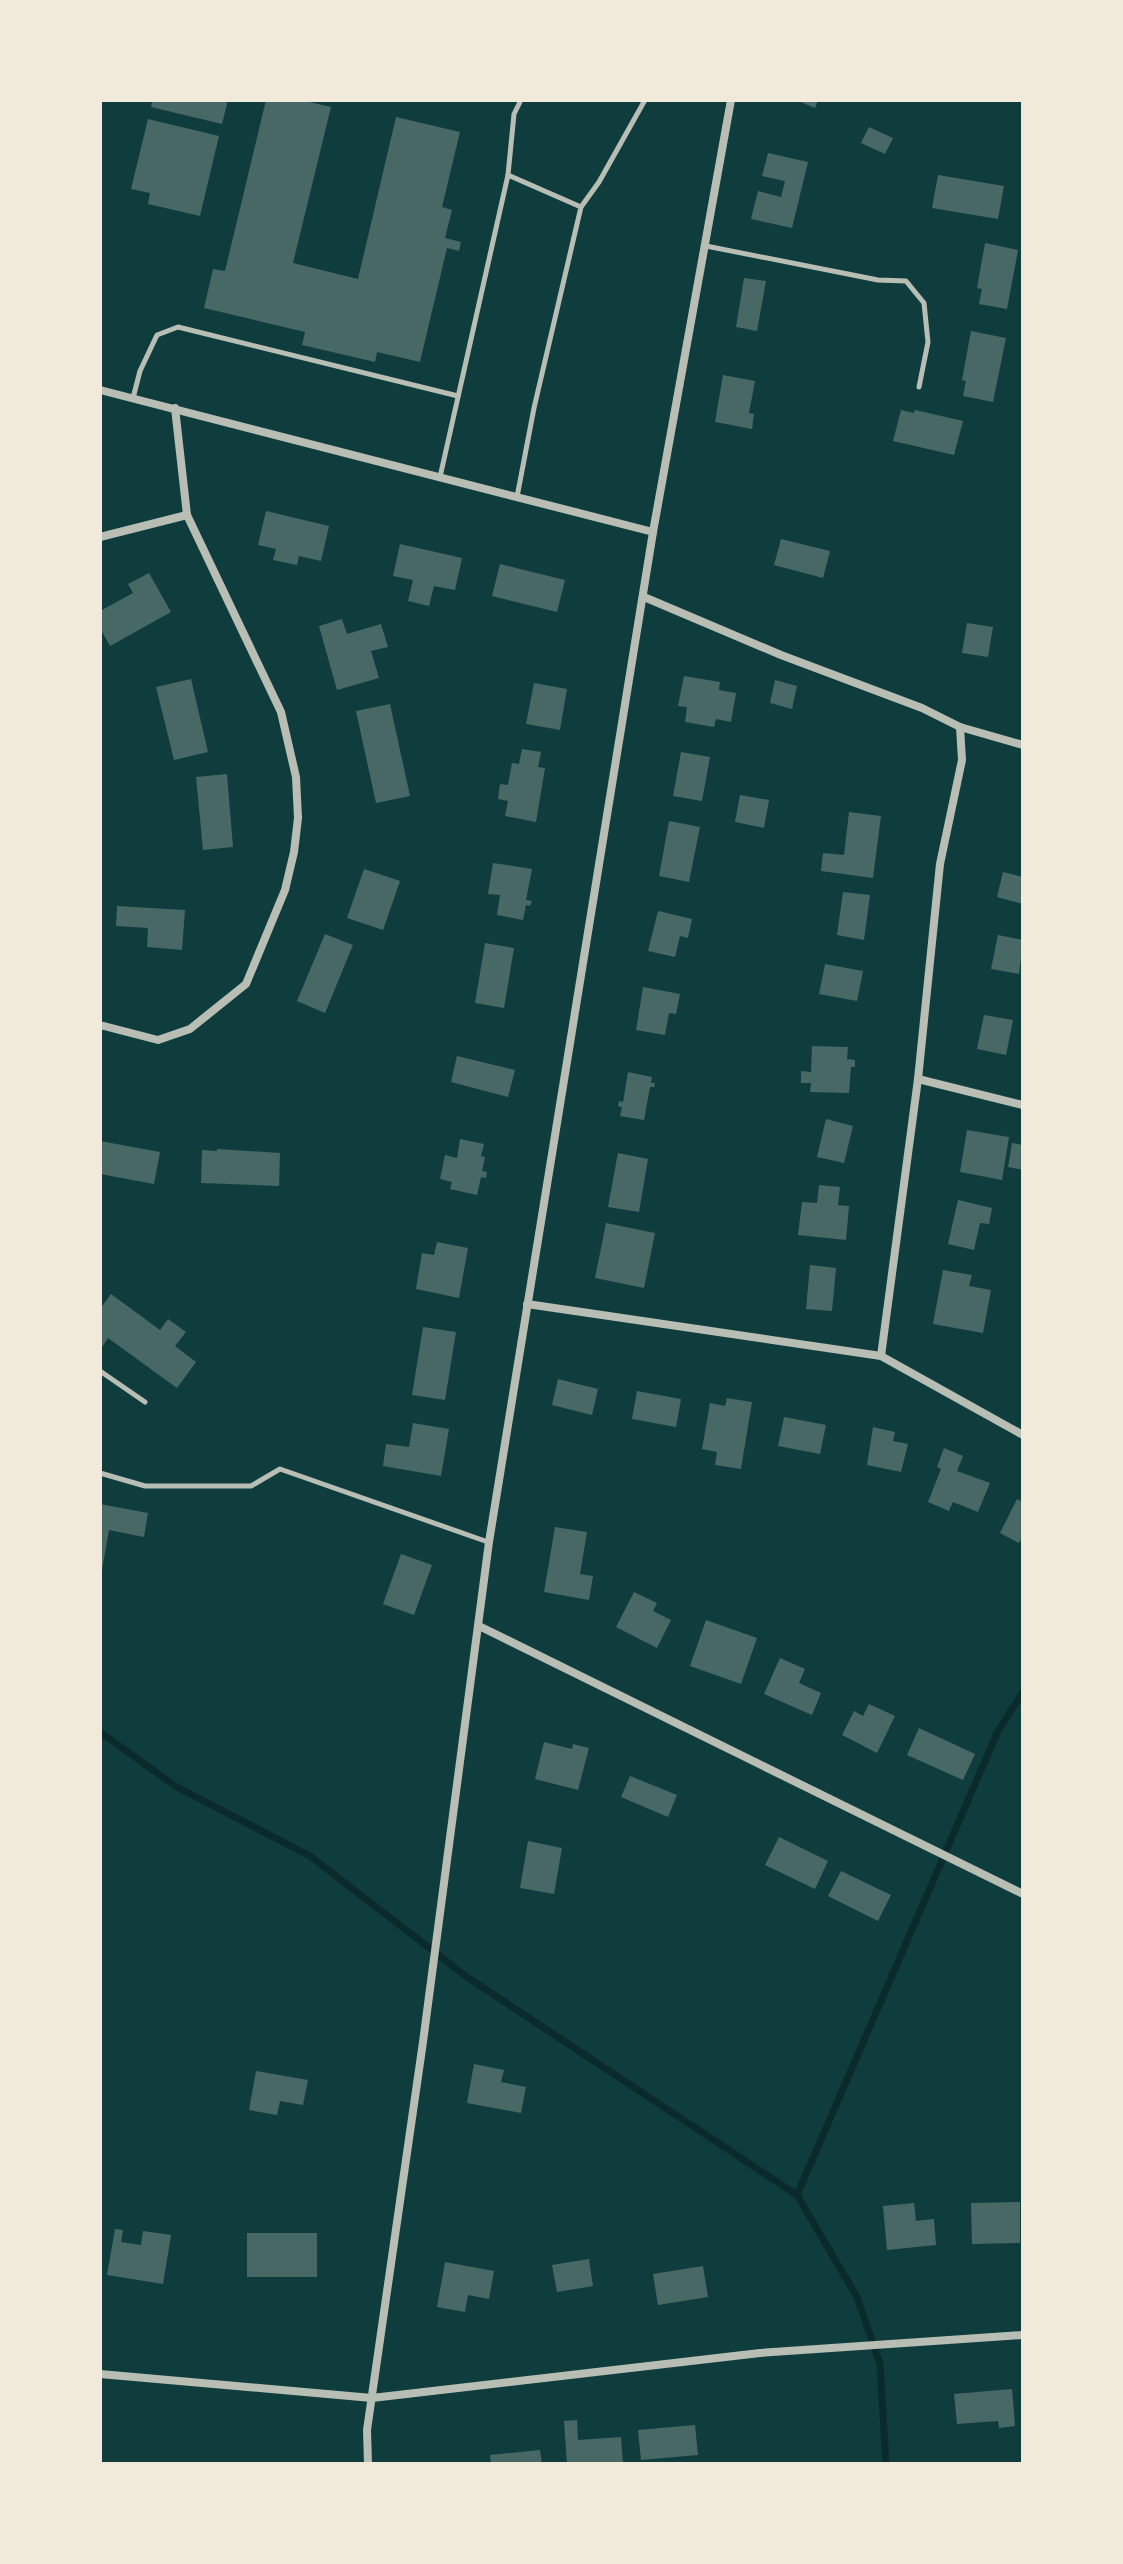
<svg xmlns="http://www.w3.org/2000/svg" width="1123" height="2564" viewBox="0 0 1123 2564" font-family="Jost,sans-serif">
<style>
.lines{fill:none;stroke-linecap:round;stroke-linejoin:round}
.stream{stroke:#0a2a2b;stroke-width:7}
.building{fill:#486865}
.service{stroke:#b8beb3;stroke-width:5}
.minor{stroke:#b8beb3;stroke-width:8}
</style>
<rect width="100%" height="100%" fill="#0f3d3e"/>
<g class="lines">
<g class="stream">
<polyline points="100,1732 175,1786 310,1856 467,1977 797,2195 857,2297 880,2364 886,2464"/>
<polyline points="797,2195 998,1731 1023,1692"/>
</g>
</g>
<g class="building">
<polygon points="153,100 228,100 222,124 151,107"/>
<polygon points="266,100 300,100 331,107 293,263 358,279 396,117 460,132 442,207 452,210 445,238 461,242 459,251 447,248 420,362 377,352 375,362 302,345 305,332 204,308 213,269 225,271"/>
<polygon points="796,100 818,100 815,108"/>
<polygon points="148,119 219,136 200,216 148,204 150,193 131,189"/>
<polygon points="869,127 893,138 885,154 861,143"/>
<polygon points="768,153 808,162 792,228 751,219 758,191 781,197 785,181 762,176"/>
<polygon points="938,175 1004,186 998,219 932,208"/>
<polygon points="985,243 1018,250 1007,309 979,304 982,289 977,288"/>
<polygon points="744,278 766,281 757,331 736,327"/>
<polygon points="971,331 1006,338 993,402 963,396 966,381 962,380"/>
<polygon points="723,375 755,381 749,413 754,414 752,429 715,422"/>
<polygon points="901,410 914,413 915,410 963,421 954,455 893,441"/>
<polygon points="266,511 329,526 321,561 299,556 297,565 273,560 276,549 258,545"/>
<polygon points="781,539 830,551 823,578 774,565"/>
<polygon points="400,544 462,558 455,590 434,586 429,606 408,601 413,580 393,576"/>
<polygon points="500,564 565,580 557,612 492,596"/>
<polygon points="149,573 171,612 110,646 100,628 100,611 133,593 128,584"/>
<polygon points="342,619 347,634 381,624 388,647 371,651 379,678 337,690 319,626"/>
<polygon points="967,623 993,627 988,657 962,653"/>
<polygon points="684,676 720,682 719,690 736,693 731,722 716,719 714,727 685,722 687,707 678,706"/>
<polygon points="191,679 208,752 174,760 156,687"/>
<polygon points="775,680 797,686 792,709 770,703"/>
<polygon points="534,683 567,689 560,730 526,724"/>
<polygon points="390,704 410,796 376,803 356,711"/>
<polygon points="522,749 541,752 538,767 545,768 536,822 505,816 508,801 498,799 500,784 508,785 512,763 519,764"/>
<polygon points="681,752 710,757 702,801 673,796"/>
<polygon points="227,774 233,847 203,850 196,777"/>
<polygon points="740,795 769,800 764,828 735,822"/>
<polygon points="849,812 881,816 873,878 821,871 823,853 844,855"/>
<polygon points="669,821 700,827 689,882 659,876"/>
<polygon points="493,863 532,869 526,900 532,901 530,906 526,905 523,920 497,915 500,895 488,894"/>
<polygon points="364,869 400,881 383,930 347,918"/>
<polygon points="1003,872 1023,877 1023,904 997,897"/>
<polygon points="843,892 870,895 864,940 837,935"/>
<polygon points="117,906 185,910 182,950 147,947 148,928 116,926"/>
<polygon points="658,911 692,919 688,938 680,936 675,957 648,951"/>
<polygon points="325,934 353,945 325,1013 297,1001"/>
<polygon points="998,935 1023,940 1019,974 991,969"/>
<polygon points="485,943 514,948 504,1008 475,1003"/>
<polygon points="825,964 863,971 857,1001 819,994"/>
<polygon points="643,987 680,994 676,1014 669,1013 665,1035 636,1030"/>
<polygon points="984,1015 1013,1020 1006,1055 977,1049"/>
<polygon points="812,1046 848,1047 847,1059 855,1060 855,1067 851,1067 849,1093 810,1092 811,1083 801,1083 801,1071 811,1072"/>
<polygon points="457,1056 515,1070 508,1097 451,1082"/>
<polygon points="628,1072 652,1077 651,1083 655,1083 654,1087 650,1087 644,1120 620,1116 622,1107 618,1106 619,1101 623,1102"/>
<polygon points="826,1119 853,1126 844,1163 817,1157"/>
<polygon points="967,1130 1009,1137 1002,1180 960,1172"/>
<polygon points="460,1139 484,1144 481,1156 485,1157 482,1171 487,1172 486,1178 481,1177 477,1195 450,1189 452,1182 440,1179 445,1155 457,1158"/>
<polygon points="100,1141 160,1152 154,1184 100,1174"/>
<polygon points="1012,1143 1023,1145 1023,1170 1008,1167"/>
<polygon points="217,1149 280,1153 279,1186 201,1183 202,1150 217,1151"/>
<polygon points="618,1153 648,1159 639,1212 608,1207"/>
<polygon points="819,1185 840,1187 838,1205 849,1206 846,1240 798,1235 802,1202 817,1203"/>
<polygon points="958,1200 992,1208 989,1224 980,1223 974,1250 948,1244"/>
<polygon points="606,1223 655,1233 644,1288 595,1278"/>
<polygon points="437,1242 468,1248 459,1298 416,1289 422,1253 434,1255"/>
<polygon points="810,1265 836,1268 832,1311 806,1309"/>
<polygon points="943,1270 972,1275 969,1286 991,1290 983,1333 933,1324"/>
<polygon points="111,1294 160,1330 168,1319 186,1332 175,1346 196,1362 177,1388 108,1338 100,1350 100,1309"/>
<polygon points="423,1327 456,1332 445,1400 412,1395"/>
<polygon points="558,1379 598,1389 592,1415 552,1405"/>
<polygon points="637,1391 681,1399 676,1427 632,1419"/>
<polygon points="727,1398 752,1402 741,1469 715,1465 717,1452 702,1449 710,1403 725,1406"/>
<polygon points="784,1417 826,1425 820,1454 778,1446"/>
<polygon points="413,1423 449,1429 441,1476 383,1466 386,1444 409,1447"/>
<polygon points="873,1427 895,1432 893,1441 908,1444 901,1472 867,1465"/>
<polygon points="944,1448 963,1456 957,1471 990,1483 978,1512 953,1502 949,1511 928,1502 941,1469 937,1467"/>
<polygon points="1017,1499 1023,1502 1023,1534 1019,1543 1000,1533"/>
<polygon points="100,1504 148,1513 144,1537 109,1530 102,1570"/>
<polygon points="555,1527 587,1532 580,1574 593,1576 589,1600 544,1592"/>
<polygon points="401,1554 432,1565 414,1615 383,1604"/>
<polygon points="634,1592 657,1603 653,1611 671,1620 657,1648 616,1627"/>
<polygon points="706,1620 757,1638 741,1684 690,1666"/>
<polygon points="780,1658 805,1669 799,1683 821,1693 812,1715 764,1694"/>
<polygon points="869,1704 895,1716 877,1753 842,1735 854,1711 863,1716"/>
<polygon points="919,1728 975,1754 963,1780 907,1755"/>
<polygon points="544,1742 572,1749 573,1744 589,1748 578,1790 535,1779"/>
<polygon points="630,1776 677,1795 668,1817 621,1797"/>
<polygon points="779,1837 828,1861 815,1889 765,1865"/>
<polygon points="528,1841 562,1848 554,1894 520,1888"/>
<polygon points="841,1871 891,1895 878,1921 828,1896"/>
<polygon points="474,2064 504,2070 501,2082 526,2087 521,2113 467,2103"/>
<polygon points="256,2071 308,2080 303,2105 280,2101 277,2115 249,2110"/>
<polygon points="1020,2202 1020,2243 972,2244 971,2203"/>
<polygon points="914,2203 916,2221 934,2219 936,2245 887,2250 883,2206"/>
<polygon points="115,2229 123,2230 121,2242 141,2245 143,2231 171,2235 163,2284 107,2275"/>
<rect x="247" y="2233" width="70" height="44"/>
<polygon points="589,2259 593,2286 557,2292 552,2265"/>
<polygon points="445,2262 494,2271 489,2299 468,2295 465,2312 437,2307"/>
<polygon points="703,2266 708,2297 658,2305 653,2274"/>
<polygon points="1012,2389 1015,2426 999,2428 998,2421 957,2424 954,2394"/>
<polygon points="577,2420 578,2440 621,2437 623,2464 567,2464 564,2421"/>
<polygon points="695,2425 698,2455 641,2460 638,2430"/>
<polygon points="540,2450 542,2464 491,2464 490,2455"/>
</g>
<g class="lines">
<g class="service">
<polyline points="521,100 514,114 508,175 581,207"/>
<polyline points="706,246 878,280 906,281 924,303 928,342 919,387"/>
<polyline points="133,398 140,371 157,335 178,327 458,396"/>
<polyline points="440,477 508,175"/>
<polyline points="517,497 534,408 581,207 599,182 645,100"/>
<polyline points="100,1371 145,1402"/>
<polyline points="100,1473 145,1486 251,1486 280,1469 488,1542"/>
</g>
<g class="minor">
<polyline points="100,390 653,532"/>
<polyline points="100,537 187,515"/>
<polyline points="644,597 781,655 922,708 960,727 962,760 940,864 918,1079 881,1356"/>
<polyline points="960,727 1023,745"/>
<polyline points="100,1025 158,1040 190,1029 246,984 285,890 294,852 298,818 296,777 281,712 187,515 175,408"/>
<polyline points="918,1079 1023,1105"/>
<polyline points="527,1304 881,1356 1023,1435"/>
<polyline points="479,1626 1023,1894"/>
<polyline points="100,2374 372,2398 760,2353 1023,2335"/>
<polyline points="368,2464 367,2430 423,2042 489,1542 653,532 731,100"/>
</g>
</g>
<rect width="1123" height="2564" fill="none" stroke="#f1e9da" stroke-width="204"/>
</svg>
